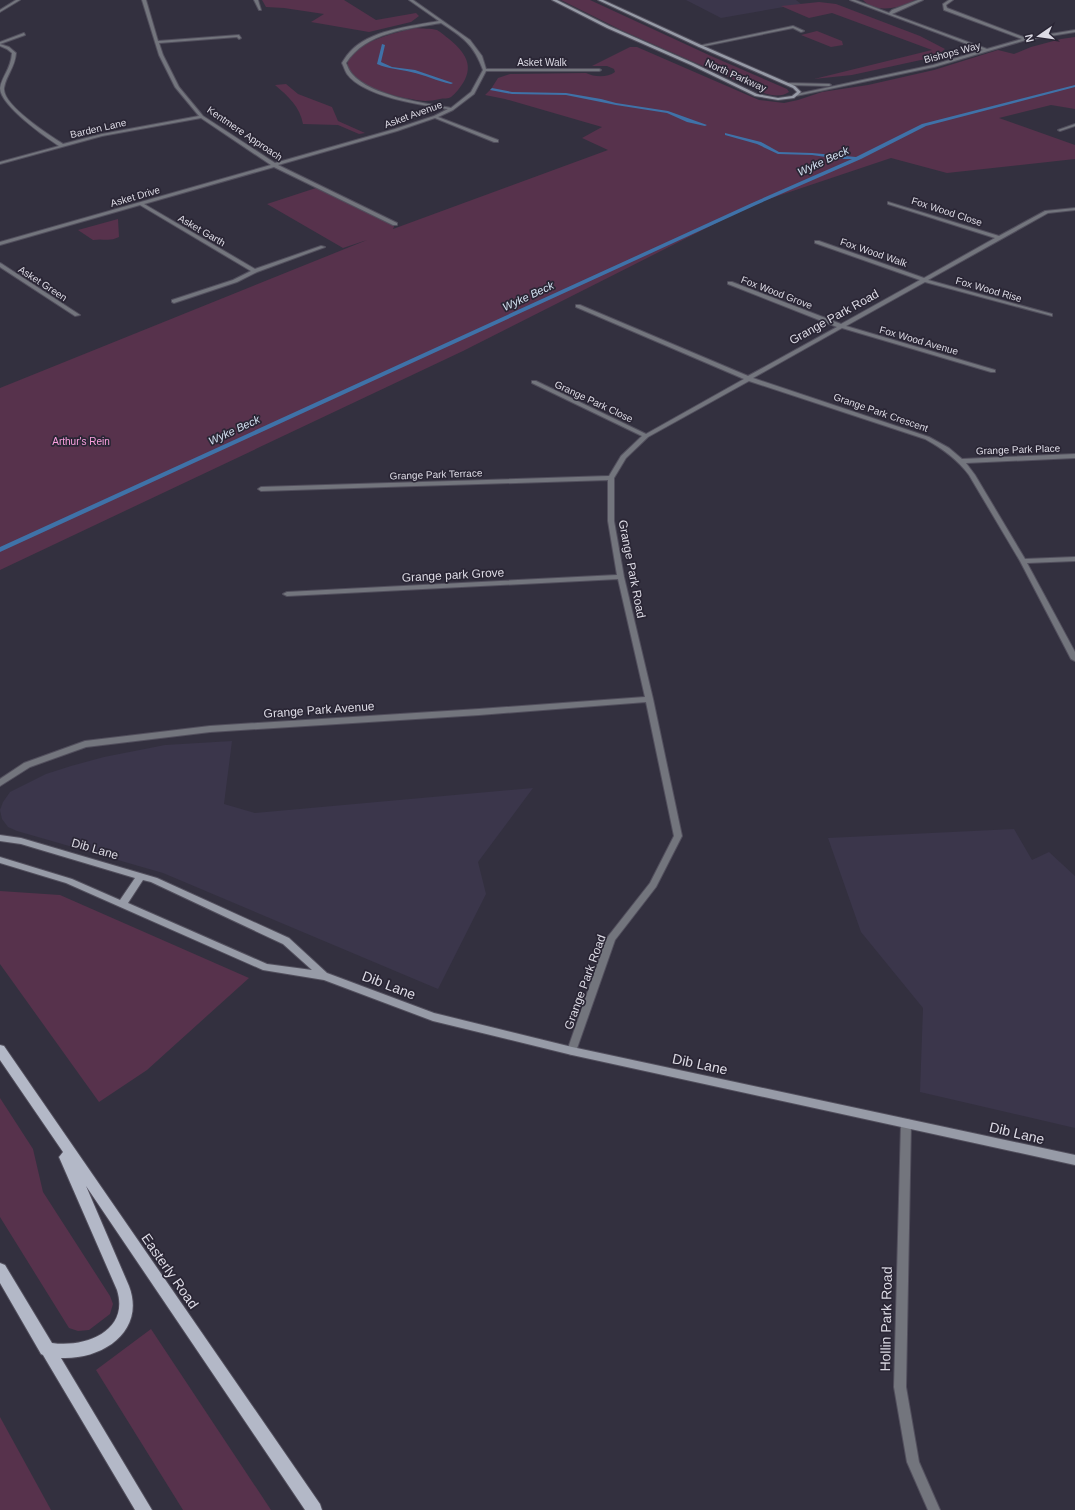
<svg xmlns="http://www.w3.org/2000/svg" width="1075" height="1510" viewBox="0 0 1075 1510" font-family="Arial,sans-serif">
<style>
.built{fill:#3b364b}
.green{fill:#57324c}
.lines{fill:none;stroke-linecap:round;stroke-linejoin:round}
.stream{fill:#3f72a8;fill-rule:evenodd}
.street-casing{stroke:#524f5d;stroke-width:2}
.secondary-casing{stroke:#524f5d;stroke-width:2}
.primary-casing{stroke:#524f5d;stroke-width:2}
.street{fill:#73757d;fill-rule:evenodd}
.secondary{fill:#979ba7;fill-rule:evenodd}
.primary{fill:#b3b8c7;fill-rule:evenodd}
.labels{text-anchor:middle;stroke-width:3.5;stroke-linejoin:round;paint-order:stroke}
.far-street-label{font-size:10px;fill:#dddbe5;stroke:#2a2635}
.far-park-label{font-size:10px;fill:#faa0de;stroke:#2a2635}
.far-water-label{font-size:11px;font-style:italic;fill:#d4e2f2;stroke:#2a2635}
.street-label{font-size:12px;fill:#dddbe5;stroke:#2a2635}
.near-street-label{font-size:14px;fill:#dddbe5;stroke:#2a2635}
</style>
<rect width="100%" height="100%" fill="#33303f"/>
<g class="built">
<polygon points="686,0 796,0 801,4 721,18"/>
<polygon points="232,741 224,804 255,813 533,788 478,862 486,894 438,989 163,873 17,831 8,827 2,819 0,810 3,802 10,792 46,774 71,766 104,757 165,745"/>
<polygon points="1014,829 1032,860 1049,852 1075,876 1075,1128 920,1092 923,1008 861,932 828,838"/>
</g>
<g class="green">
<polygon points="262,0 344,0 376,20 416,13 419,16 411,22 369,32 311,22 324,14 284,8 266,7"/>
<path d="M561,0H590L711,56L787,89L789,92C782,97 772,96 764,93L621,30Z"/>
<path d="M863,0H915C901,8 875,14 863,0Z"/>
<polygon points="819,2 836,4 920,36 945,49 938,55 930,58 852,75 814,79 932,50 832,13 809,18 781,6"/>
<path d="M416,28C422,29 431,28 437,30C441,32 446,37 449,39C469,55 475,70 458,90C456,92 454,95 451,97C449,99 443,98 440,99C435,100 430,101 425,101C404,99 362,90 350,71C335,46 401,31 416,28Z"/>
<polygon points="817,31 842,41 843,45 831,47 801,35"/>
<path d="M1075,37V109L1051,105L999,118L1075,145V159L947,173L891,158L754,204L463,351L0,570V388L367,240L343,248L267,204L319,187L395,224L393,229L608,150L582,138L602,127L505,99L485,95L491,89L498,78L510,74L586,73C594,77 607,78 615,72L614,69L607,66H592L630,47H637L759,100L784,103L798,100L822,92L868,85L934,70L998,50L1014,54L1031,47L1061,39Z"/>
<path d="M286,84L298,94L332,107L338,121L365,133L359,134L338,125L303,124C300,107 288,96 275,85Z"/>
<path d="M118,219L119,237C109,242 104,238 93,240L78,230Z"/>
<polygon points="0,891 60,895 249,978 147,1070 99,1102 0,964"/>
<polygon points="0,1098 33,1149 43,1192 110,1296 113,1304 110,1314 89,1330 78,1331 69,1328 0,1217"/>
<polygon points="151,1329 271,1510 183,1510 96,1370"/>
<polygon points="0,1417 51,1510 0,1510"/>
</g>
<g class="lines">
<g class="stream">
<path d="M382,44L385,45L381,62L392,67L415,70L453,83L451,84C437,81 425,75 411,72C399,69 389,69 377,64Z"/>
<polygon points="1075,85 1075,87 926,126 861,159 756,205 0,552 0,547 752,203 852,159 840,159 812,155 778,154 757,144 725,135 725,133 761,142 779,152 812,153 856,157 922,124"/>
<polygon points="492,88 512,92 566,93 601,99 616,103 668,111 707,125 705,126 687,122 667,113 616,105 566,95 512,94 490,90"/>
</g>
<g class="street-casing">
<g id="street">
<polygon points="16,0 20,0 0,12 0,10"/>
<path d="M142,0H146L158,41L239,35L241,38L239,39L237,37L159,43L163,55L179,87L203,116L275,163L395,129L434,116L448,109C421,105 364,97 347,74C345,71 344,67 342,63C344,60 346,56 349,53C368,30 412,26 439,21L409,0H413L470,40L482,56L486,69H599L601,70L599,71H486L474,94L453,110L438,117L498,140V142H494L435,118L397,131L278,165L397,223V225H393L274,167L144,204L255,269L321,246L325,247L257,272L237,282L174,303L172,302V300L233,280L251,271L140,205L0,245V242L271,165L201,118L102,136L0,164V162L59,146C45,137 0,105 0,88C2,76 11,69 12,53L7,49L0,46V42L24,33L25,35L0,44L9,47L16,53C15,68 6,75 4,88C2,105 49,135 63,144L102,134L199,116L175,87L159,55ZM441,23C463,37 474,45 483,70L471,92L451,108C423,103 371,96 352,74C349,71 348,67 346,63C366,32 407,29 441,23Z"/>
<polygon points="254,0 258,0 261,10 259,10"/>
<polygon points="850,0 855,0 889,13 892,10 918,0 923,0 892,14 987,49 1022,39 944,10 943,4 949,0 953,0 946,5 947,8 1026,38 1075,30 1075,32 1026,40 934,67 796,96 797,94 933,65 983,50"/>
<polygon points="793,26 804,31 801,32 793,28 700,47 698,46"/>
<polygon points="788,83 829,84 831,85 829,86 787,85"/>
<polygon points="1075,124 1075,126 1060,131 1058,130"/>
<path d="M888,202L999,236L1045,211L1075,208V210L1048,213L928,280L1052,314V316L925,282L846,326L995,370V372H991L842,328L753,378L929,437L949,448L962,459L1075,454V458L966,463L975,475L1025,559L1075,557V561L1027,563L1075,652V661L1071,659L1020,561L969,475C957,459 943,449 925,439L749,381L648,437L626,458L614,478V521L624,577L653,699L682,836L656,887L615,940L575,1054L572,1055L569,1054L567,1051L606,939L650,883L674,836L646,702L479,715L210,732L86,747L30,767L0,786V779L24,763L85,741L210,726L479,709L645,697L618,579L287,596L283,594L287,592L617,575L608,521V480L261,491L258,489L261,487L609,476L621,456L642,436L532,383V381H536L646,434L744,379L576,307V305H580L748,376L837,327L728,284V282H732L841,324L920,280L815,243V241H819L924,278L995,238L888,204Z"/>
<polygon points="0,263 2,264 80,315 75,316 0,267"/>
<polygon points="906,1119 910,1120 911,1123 906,1387 919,1462 940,1510 928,1510 907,1462 894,1387 901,1123 902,1120"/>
</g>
</g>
<g class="secondary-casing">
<g id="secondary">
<polygon points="552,0 557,0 609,26 693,63 757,94 778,98 792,96 797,92 793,88 699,47 598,0 603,0 701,45 795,86 801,92 794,98 778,100 755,96 691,65 607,28"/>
<path d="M0,835L21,838L157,878L289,938L327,973L434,1013L572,1047L1075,1155V1165L572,1055L433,1021L324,980L263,970L66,883L0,863V857L72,879L120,900L135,878L21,844L0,841ZM143,880L151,882L283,944L312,970L267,964L128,903Z"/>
</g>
</g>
<g class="primary-casing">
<path id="primary" d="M0,1045L4,1046L320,1504L322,1510H305L86,1186L129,1286C146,1331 103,1360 61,1358L152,1510H135L43,1355L41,1354L0,1283V1263L5,1265L52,1343C85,1348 130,1331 117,1290L59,1157L63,1152L0,1060Z"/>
</g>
<use href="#street" class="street"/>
<use href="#secondary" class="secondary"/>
<use href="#primary" class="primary"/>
</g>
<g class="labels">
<g class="far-street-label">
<text transform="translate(952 52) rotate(-15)" y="4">Bishops Way</text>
<text x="542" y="66">Asket Walk</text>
<text transform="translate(736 75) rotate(24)" y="4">North Parkway</text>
<text transform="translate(413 114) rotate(-20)" y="4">Asket Avenue</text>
<text transform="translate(98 128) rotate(-13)" y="4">Barden Lane</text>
<text transform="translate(245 133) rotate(34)" y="4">Kentmere Approach</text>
<text transform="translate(135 196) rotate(-16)" y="4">Asket Drive</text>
<text transform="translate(947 211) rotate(18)" y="4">Fox Wood Close</text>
<text transform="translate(202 230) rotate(30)" y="4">Asket Garth</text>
<text transform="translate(874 252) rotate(19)" y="4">Fox Wood Walk</text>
<text transform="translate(43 283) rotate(33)" y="4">Asket Green</text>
<text transform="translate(989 289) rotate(16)" y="4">Fox Wood Rise</text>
<text transform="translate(777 292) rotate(21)" y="4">Fox Wood Grove</text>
<text transform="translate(919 340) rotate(16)" y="4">Fox Wood Avenue</text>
<text transform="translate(594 401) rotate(25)" y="4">Grange Park Close</text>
<text transform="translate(881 412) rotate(19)" y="4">Grange Park Crescent</text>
<text transform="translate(1018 449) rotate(-2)" y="4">Grange Park Place</text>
<text transform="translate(436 474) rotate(-2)" y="4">Grange Park Terrace</text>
</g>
<g class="far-park-label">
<text x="81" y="445">Arthur's Rein</text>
</g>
<g class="far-water-label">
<text transform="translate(823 161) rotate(-25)" y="4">Wyke Beck</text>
<text transform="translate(528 296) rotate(-25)" y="4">Wyke Beck</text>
<text transform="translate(234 430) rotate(-25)" y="4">Wyke Beck</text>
</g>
<g class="street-label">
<text transform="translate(834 317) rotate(-29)" y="4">Grange Park Road</text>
<text transform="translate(632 569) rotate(79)" y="4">Grange Park Road</text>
<text transform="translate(453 575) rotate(-3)" y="4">Grange park Grove</text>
<text transform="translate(319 710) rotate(-4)" y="4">Grange Park Avenue</text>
<text transform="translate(95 849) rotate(16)" y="4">Dib Lane</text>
<text transform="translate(585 982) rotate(-70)" y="4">Grange Park Road</text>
</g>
<g class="near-street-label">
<text transform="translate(389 985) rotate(21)" y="5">Dib Lane</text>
<text transform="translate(700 1064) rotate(12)" y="5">Dib Lane</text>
<text transform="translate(1017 1133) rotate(13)" y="5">Dib Lane</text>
<text transform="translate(170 1271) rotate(55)" y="5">Easterly Road</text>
<text transform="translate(886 1319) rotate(-89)" y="5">Hollin Park Road</text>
</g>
</g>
<g transform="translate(1039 36) rotate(257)" stroke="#2a2635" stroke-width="3" paint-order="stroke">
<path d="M0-3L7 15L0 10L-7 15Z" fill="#dddbe5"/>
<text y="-6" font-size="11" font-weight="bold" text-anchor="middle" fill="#dddbe5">N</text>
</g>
</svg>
